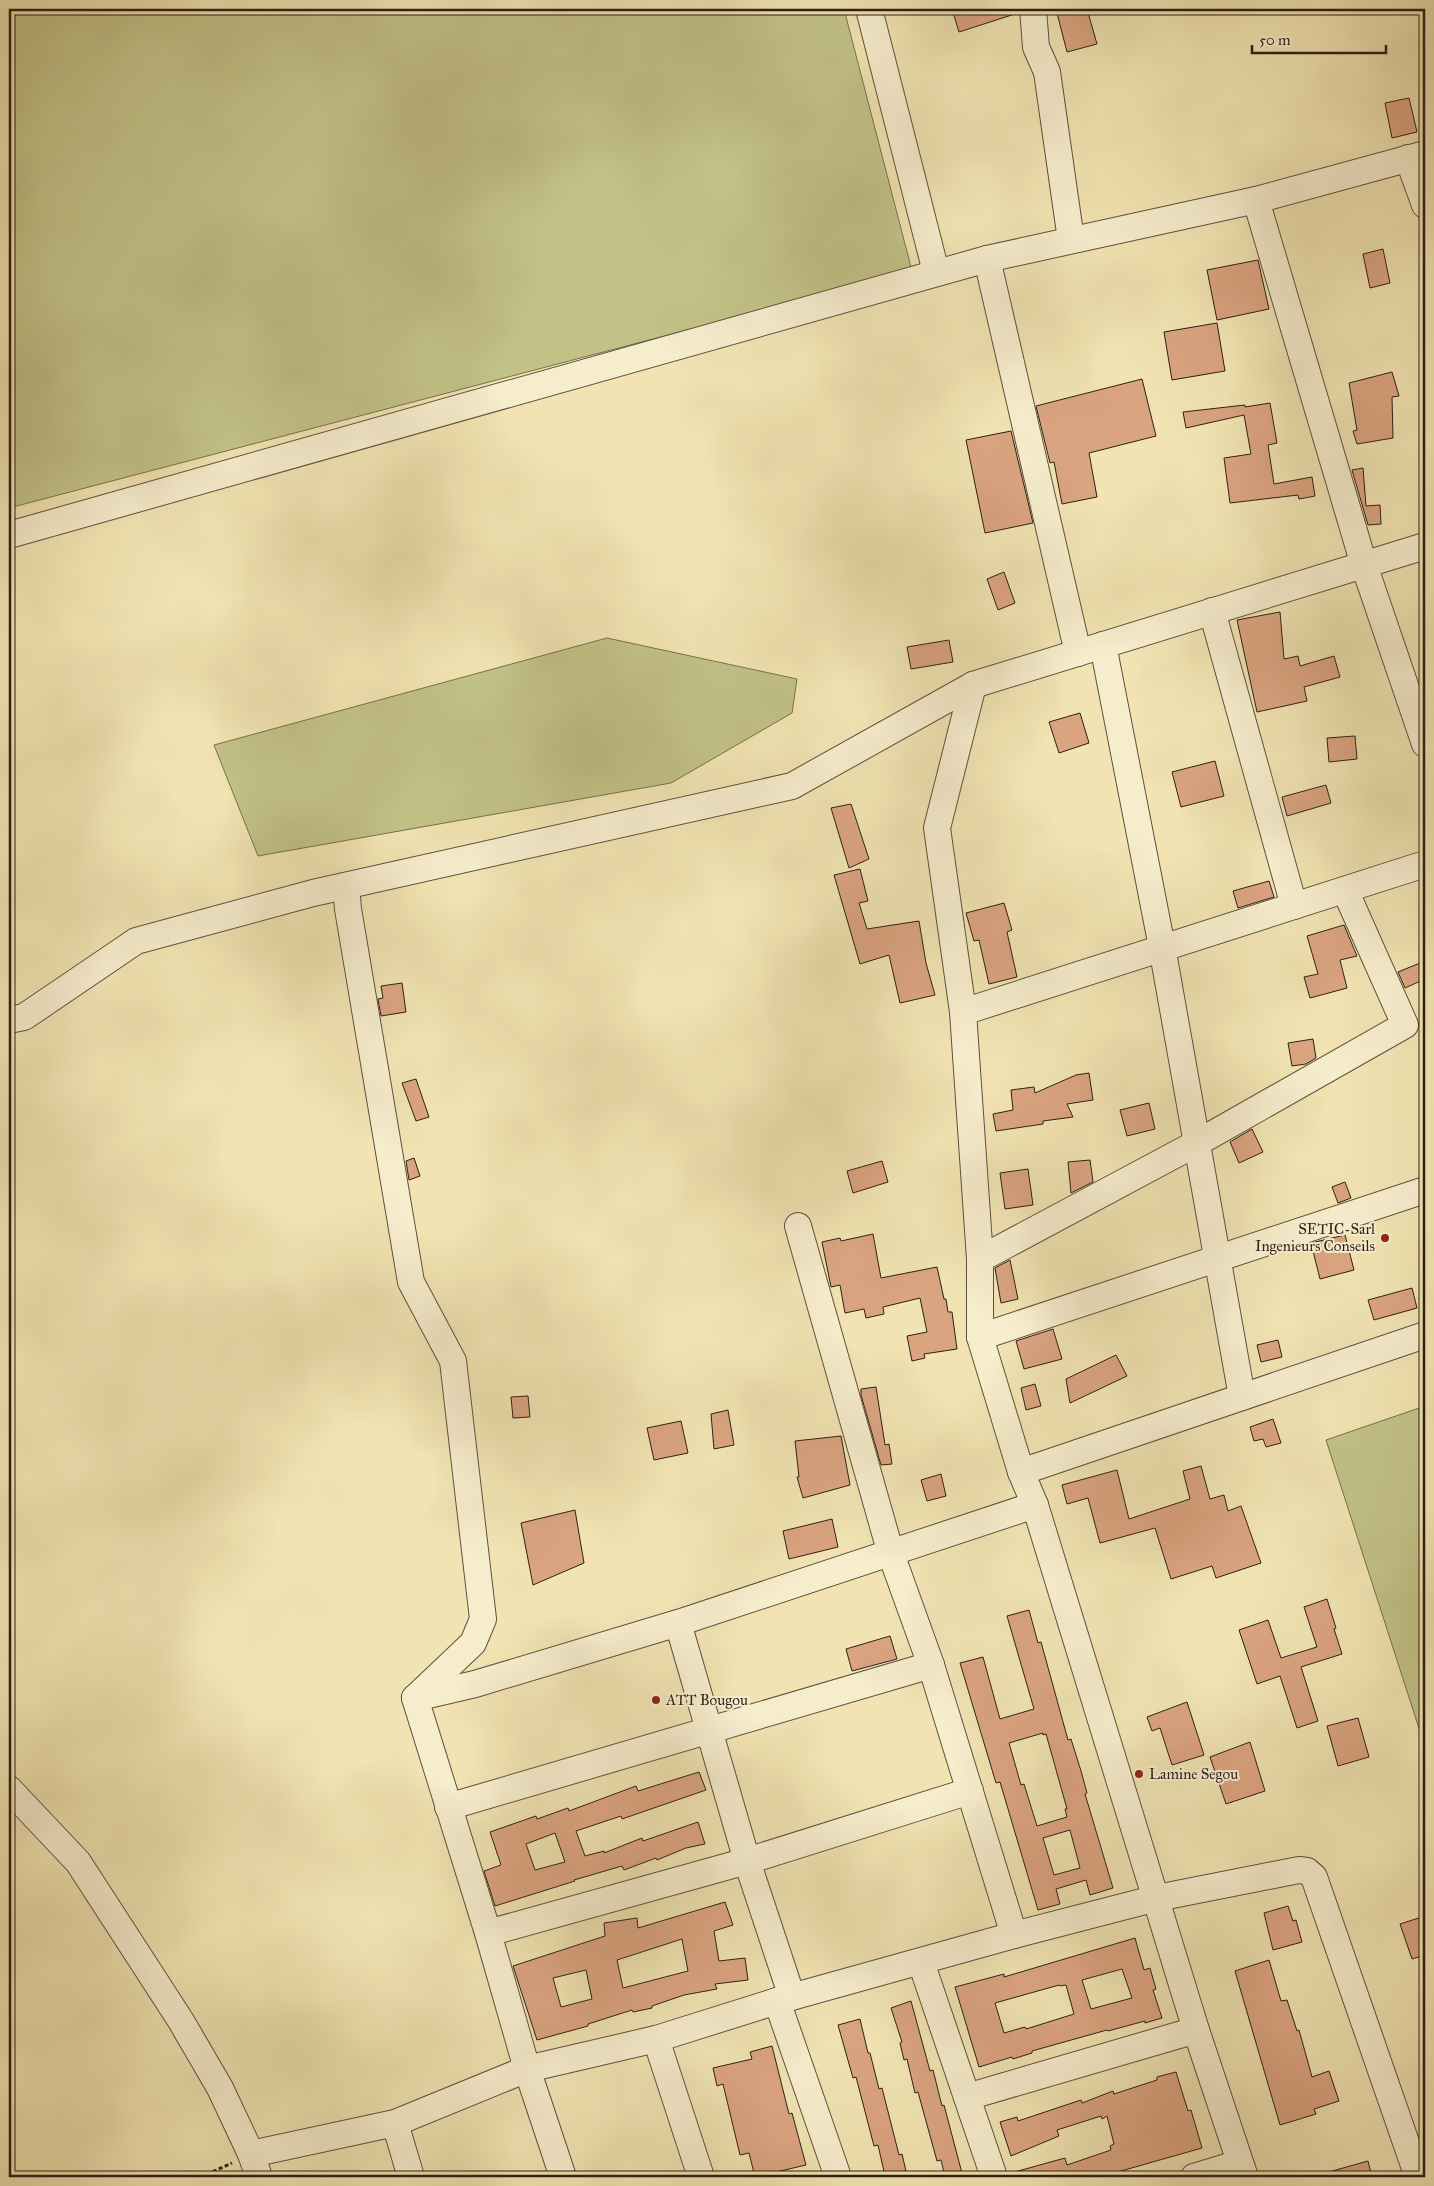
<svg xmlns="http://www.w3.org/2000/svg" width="1434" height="2186" viewBox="0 0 1434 2186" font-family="'IM FELL Great Primer',serif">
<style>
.green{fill:#c2c287;stroke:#78704f}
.building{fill:#daa480;stroke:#2d1f17;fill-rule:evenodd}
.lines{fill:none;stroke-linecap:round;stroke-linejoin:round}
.minor-casing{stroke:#5e503e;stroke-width:28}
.path{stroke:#2d1f17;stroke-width:3;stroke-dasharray:4 2.5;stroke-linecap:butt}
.minor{stroke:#f6edcd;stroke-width:26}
.poi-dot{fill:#8f2418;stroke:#f6edcd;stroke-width:2}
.labels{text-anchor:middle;stroke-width:4;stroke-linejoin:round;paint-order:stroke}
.poi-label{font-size:15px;fill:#2d1f17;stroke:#f6edcd;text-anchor:start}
</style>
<rect width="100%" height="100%" fill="#f1e4b2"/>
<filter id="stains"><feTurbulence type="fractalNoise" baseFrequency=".004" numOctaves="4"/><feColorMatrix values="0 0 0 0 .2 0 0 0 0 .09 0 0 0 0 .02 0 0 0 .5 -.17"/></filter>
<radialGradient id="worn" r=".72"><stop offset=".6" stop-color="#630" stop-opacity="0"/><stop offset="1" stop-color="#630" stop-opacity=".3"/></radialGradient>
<g class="green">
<polygon points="9,9 844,9 912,271 9,508"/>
<polygon points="607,638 797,679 792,713 671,783 258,856 214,745"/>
<polygon points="1425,1406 1425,1747 1326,1440"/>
</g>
<g class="building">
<polygon points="952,9 1018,9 1018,13 959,32"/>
<polygon points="1073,9 1087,9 1097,44 1067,52 1057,13"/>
<polygon points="1409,98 1417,132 1392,138 1385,103"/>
<polygon points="1383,249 1390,283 1370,288 1363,254"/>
<polygon points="1258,260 1269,309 1217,320 1207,270"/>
<polygon points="1217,323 1225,371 1172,380 1164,332"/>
<polygon points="1392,372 1399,396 1392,397 1393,438 1357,444 1353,431 1357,430 1349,383"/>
<polygon points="1142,379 1156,436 1089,453 1097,497 1062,504 1054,462 1050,463 1036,406"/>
<polygon points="1270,403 1277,443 1268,445 1274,484 1312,477 1315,496 1299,499 1298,495 1230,503 1224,458 1251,454 1244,415 1186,428 1183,412 1245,405 1245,407"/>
<polygon points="1011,431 1033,523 985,533 966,440"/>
<polygon points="1363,468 1366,506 1380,505 1381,524 1368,525 1352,470"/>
<polygon points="1004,572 1015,603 998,610 987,579"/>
<polygon points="1280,612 1284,659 1298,656 1300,666 1334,656 1340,677 1304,687 1307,701 1257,712 1237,620"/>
<polygon points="949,640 953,662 911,669 907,647"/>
<polygon points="1080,713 1089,743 1059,753 1049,722"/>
<polygon points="1355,736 1357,759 1329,762 1327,738"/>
<polygon points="1215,761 1224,796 1181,807 1172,772"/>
<polygon points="1326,785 1331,803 1287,816 1282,797"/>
<polygon points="851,804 869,859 849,868 831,808"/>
<polygon points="860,869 868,901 859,903 867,929 919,921 926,963 935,995 900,1003 889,955 860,964 834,875"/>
<polygon points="1269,881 1274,897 1238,908 1233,891"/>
<polygon points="1004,903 1012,930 1007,932 1017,977 989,984 979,940 974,941 966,913"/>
<polygon points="1344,925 1357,956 1340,960 1347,988 1310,998 1304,977 1318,974 1307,936"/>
<polygon points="1425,961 1425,979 1405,988 1398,972"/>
<polygon points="402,983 406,1012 381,1016 378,999 383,998 381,986"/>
<polygon points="1313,1039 1316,1058 1306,1064 1292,1066 1288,1043"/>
<polygon points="1089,1073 1093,1100 1067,1104 1073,1117 1043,1121 1043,1124 996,1131 993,1114 1013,1110 1011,1090 1034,1087 1035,1093 1076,1075"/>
<polygon points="416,1079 429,1117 416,1121 402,1083"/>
<polygon points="1149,1103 1155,1129 1127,1136 1120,1110"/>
<polygon points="1252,1129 1263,1152 1239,1163 1230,1142"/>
<polygon points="414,1158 420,1176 409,1180 406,1161"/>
<polygon points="1090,1160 1093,1182 1071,1193 1068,1162"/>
<polygon points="882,1161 888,1182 853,1193 847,1171"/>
<polygon points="1028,1169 1033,1205 1005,1209 1000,1173"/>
<polygon points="1345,1182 1351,1198 1338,1203 1332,1187"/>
<polygon points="873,1234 881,1278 937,1267 944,1299 946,1299 948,1312 952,1312 957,1349 924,1354 925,1358 912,1361 907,1336 927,1332 920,1298 883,1307 884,1314 866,1318 864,1309 845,1313 840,1285 831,1287 822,1242 840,1238 841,1241"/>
<polygon points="1345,1235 1354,1270 1320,1279 1311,1243"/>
<polygon points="1010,1260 1018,1299 1001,1303 995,1268"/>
<polygon points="1412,1288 1417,1308 1374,1320 1368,1300"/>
<polygon points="1053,1329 1062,1359 1024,1369 1016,1341"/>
<polygon points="1278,1340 1282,1357 1261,1362 1257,1345"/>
<polygon points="1116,1355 1127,1376 1070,1403 1066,1379"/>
<polygon points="1035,1384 1041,1406 1026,1410 1021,1388"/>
<polygon points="876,1387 885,1445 889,1444 892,1464 881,1465 861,1395 861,1389"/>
<polygon points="528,1396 530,1417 513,1418 511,1397"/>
<polygon points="728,1410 734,1445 714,1449 711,1414"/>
<polygon points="1273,1419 1281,1443 1266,1447 1263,1439 1254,1441 1250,1427"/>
<polygon points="681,1421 688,1453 654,1460 647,1428"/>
<polygon points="841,1436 850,1485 803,1498 797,1477 799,1477 795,1441"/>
<polygon points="1201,1466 1210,1499 1224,1495 1228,1511 1241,1506 1261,1563 1216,1578 1212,1566 1171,1579 1155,1528 1100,1543 1088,1498 1067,1504 1062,1485 1117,1470 1129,1519 1190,1499 1183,1471"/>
<polygon points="941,1474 946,1496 927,1501 921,1480"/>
<polygon points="575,1510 584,1563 533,1585 521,1523"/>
<polygon points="832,1519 838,1547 789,1559 783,1531"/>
<polygon points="1327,1599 1336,1628 1334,1629 1342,1654 1301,1667 1318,1721 1297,1728 1280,1676 1257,1684 1239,1630 1268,1620 1281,1658 1317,1647 1304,1607"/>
<path d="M1029,1610L1038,1643L1041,1642L1068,1740L1071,1739L1081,1771L1087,1793L1085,1794L1113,1888L1090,1895L1086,1880L1056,1889L1060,1904L1038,1910L1000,1782L996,1783L960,1663L983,1657L1000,1719L1034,1709L1007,1616ZM1043,1733V1735L1046,1734L1055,1766L1067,1809H1065L1067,1817L1037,1826L1024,1784L1021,1785L1009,1743ZM1070,1830L1080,1868L1054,1875L1043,1838Z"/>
<polygon points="890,1636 897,1659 852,1671 846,1649"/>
<polygon points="1187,1702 1204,1755 1172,1765 1160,1728 1152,1731 1147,1717"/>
<polygon points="1358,1718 1369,1757 1338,1766 1327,1726"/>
<polygon points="1250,1742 1265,1791 1226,1804 1210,1757"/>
<path d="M699,1772L706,1790L622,1819L621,1816L576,1831L585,1856L604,1851V1853L642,1838L643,1841L698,1822L705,1844L686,1848L657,1860L656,1858L624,1870L622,1866L574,1880L575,1881L495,1906L484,1871L501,1865L490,1832L536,1816L537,1819L568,1808L569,1811L636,1786L638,1791ZM555,1833L565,1862L535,1870L526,1844Z"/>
<path d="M725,1902L733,1925L714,1931L719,1961L745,1958L748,1980L715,1984L717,1989L684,1995L652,2006V2008L633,2012L632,2010L588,2024V2026L537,2040L513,1966L605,1936L604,1923L637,1918L638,1928ZM682,1939L688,1971L623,1988L617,1960ZM586,1970L592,1999L561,2007L553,1978Z"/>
<polygon points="1288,1906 1293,1921 1296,1920 1302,1942 1273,1950 1264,1913"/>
<polygon points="1425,1916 1425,1955 1412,1959 1400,1924"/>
<path d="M1135,1938L1144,1970L1150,1968L1156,1989L1153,1990L1162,2018L1145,2023V2021L1108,2031L1107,2030L1032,2051V2053L1013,2059L1012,2057L979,2067L955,1987L1004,1974V1977ZM1122,1969L1132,1998L1091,2009L1082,1980ZM1059,1985L1060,1986L1066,1985L1074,2014L1026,2029L1025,2027L1004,2033L995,2003Z"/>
<polygon points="1269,1960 1281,2001 1287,2000 1297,2031 1299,2030 1312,2077 1329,2071 1339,2101 1314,2109 1316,2114 1280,2125 1235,1971"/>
<polygon points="911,2001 930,2071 933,2070 942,2106 944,2105 963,2177 945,2177 941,2160 937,2161 918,2092 915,2093 907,2059 904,2060 900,2043 902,2042 891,2008"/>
<polygon points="860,2019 868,2053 870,2053 879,2089 882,2088 899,2155 902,2154 906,2171 885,2176 878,2145 874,2146 856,2077 853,2078 838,2025"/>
<polygon points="772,2046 789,2114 792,2113 806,2165 776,2172 777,2177 755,2177 749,2153 740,2155 723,2084 717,2086 713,2068 752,2059 750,2052"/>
<polygon points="1176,2072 1188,2111 1191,2110 1202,2148 1100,2177 1012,2177 1011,2173 1065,2158 1067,2165 1111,2150 1110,2146 1114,2144 1107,2116 1102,2119 1101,2116 1057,2130 1059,2136 1011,2156 1000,2122 1017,2117 1018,2121 1081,2100 1082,2103 1113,2091 1114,2094 1157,2080 1157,2077"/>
<polygon points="1368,2161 1372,2177 1326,2177 1325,2173"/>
</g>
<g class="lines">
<g class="minor-casing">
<g id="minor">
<polyline points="869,9 936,272"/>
<polyline points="1033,9 1036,47 1047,72 1071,240"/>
<polyline points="1408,158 1425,205"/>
<polyline points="1256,200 1364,565 1425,744"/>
<polyline points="987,259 1078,653"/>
<polyline points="9,535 987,259 1256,200 1425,154"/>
<polyline points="1212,611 1294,906"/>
<polyline points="1103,645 1162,947 1242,1397"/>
<polyline points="973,685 937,828 963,1012 980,1259 980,1337 1021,1472 1035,1505"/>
<polyline points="346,886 348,909 411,1282 453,1361 483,1619 473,1643 415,1698 488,1933 527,2069 563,2177"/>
<polyline points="963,1012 1425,864"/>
<polyline points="9,1020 24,1017 136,941 313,893 792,786 973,685 1425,546"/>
<polyline points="798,1226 891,1554 931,1665 1014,1935"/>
<polyline points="980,1259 1197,1143 1405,1025 1345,890"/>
<polyline points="980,1337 1425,1190"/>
<polyline points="1021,1472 1425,1335"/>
<polyline points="678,1623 747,1861 792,1997"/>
<polyline points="415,1698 475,1684 678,1623 1035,1505 1196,2030 1245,2177"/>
<polyline points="9,1789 78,1862 181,2021 220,2088 251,2154 259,2177"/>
<polyline points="448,1807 931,1665"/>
<polyline points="488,1933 747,1861 970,1791"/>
<polyline points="921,1962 994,2177"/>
<polyline points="777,2001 838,2177"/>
<polyline points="656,2039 701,2177"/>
<polyline points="967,2097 1196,2030"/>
<polyline points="395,2123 411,2177"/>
<polyline points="251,2154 395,2123 527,2069 656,2039 777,2001 1014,1935 1157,1898 1299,1870 1307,1871 1314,1877 1418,2177"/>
<polyline points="1194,2177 1240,2163"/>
</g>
</g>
<polyline class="path" points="201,2177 232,2163"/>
<use href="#minor" class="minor"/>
</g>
<g class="poi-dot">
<circle cx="1385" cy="1238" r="5"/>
<circle cx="656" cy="1700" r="5"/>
<circle cx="1139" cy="1774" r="5"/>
</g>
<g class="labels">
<g class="poi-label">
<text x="1375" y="1234" text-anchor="end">SETIC-Sarl<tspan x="1375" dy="17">Ingenieurs Conseils</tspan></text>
<text x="666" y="1705">ATT Bougou</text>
<text x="1149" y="1779">Lamine Segou</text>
</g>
</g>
<rect width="1434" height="2186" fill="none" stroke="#f1e4b2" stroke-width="30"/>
<rect x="10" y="10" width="1414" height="2166" fill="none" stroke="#2d1f17" stroke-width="2.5"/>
<rect x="15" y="15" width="1404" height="2156" fill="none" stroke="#2d1f17"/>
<path d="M1252 45v8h134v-8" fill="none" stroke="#2d1f17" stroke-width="2.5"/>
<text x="1259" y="45" font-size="15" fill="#2d1f17" stroke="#f6edcd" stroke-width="4" paint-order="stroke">50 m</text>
<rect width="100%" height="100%" filter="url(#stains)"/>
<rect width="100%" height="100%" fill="url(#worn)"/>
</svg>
